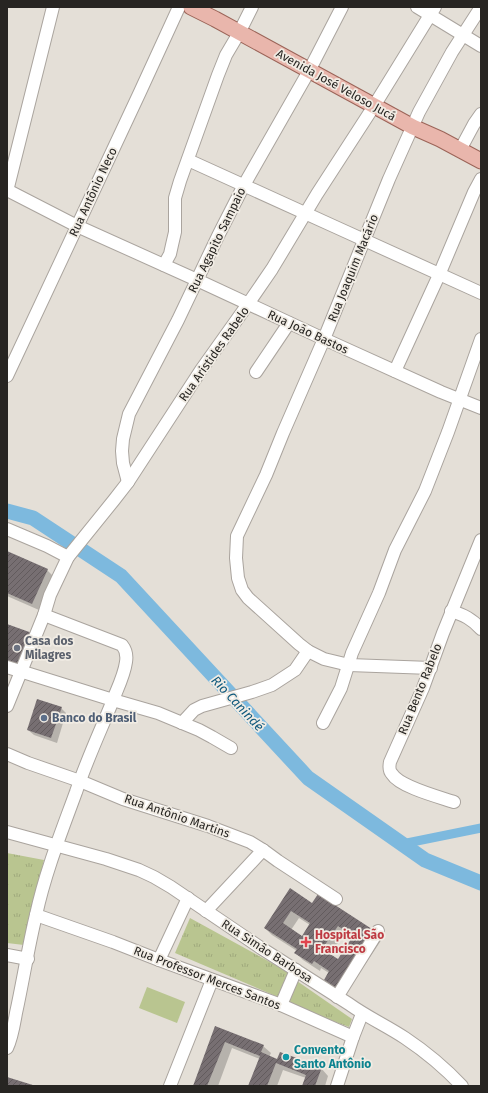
<svg xmlns="http://www.w3.org/2000/svg" width="488" height="1093" viewBox="0 0 488 1093" font-family="'Fira Sans',sans-serif">
<style>
.grass{fill:#b9c590}
.park{fill:url(#park-tufts)}
.shadow{fill:#0003;fill-rule:evenodd}
.lines{fill:none;stroke-linecap:round;stroke-linejoin:round}
.canal{stroke:#7db9de;stroke-width:9}
.river{stroke:#7db9de;stroke-width:15}
.building{fill:url(#building-hatch);fill-rule:evenodd}
.minor-casing{stroke:#aaa49e;stroke-width:14}
.major-casing{stroke:#9b6458;stroke-width:17}
.minor{stroke:#fff;stroke-width:12}
.major{stroke:#e9b6ac;stroke-width:15}
.worship-dot{fill:#6b7280;stroke:#f1ece4;stroke-width:1.5}
.service-dot{fill:#5c6f8a;stroke:#f1ece4;stroke-width:1.5}
.health-dot{fill:#e0444e;stroke:#f1ece4;stroke-width:1.5}
.culture-dot{fill:#0f9aa8;stroke:#f1ece4;stroke-width:1.5}
.labels{text-anchor:middle;stroke-width:3.5;stroke-linejoin:round;paint-order:stroke}
.street-label{font-size:12px;fill:#272522;stroke:#f1ece4}
.worship-label{font-size:12px;font-weight:bold;fill:#5b616d;stroke:#f1ece4;text-anchor:start}
.service-label{font-size:12px;font-weight:bold;fill:#4e5e75;stroke:#f1ece4;text-anchor:start}
.health-label{font-size:12px;font-weight:bold;fill:#be3a42;stroke:#f1ece4;text-anchor:start}
.culture-label{font-size:12px;font-weight:bold;fill:#0d838f;stroke:#f1ece4;text-anchor:start}
.water-label{font-size:13px;font-style:italic;fill:#0f597d;stroke:#f1ece4}
</style>
<defs>
<pattern id="park-tufts" width="24" height="20" patternUnits="userSpaceOnUse"><rect width="24" height="20" fill="#b9c590"/><path d="M3 7l-1-3M5 7V3M7 7l1-3M15 17l-1-3M17 17v-4M19 17l1-3" fill="none" stroke="#9fa97c"/></pattern>
<pattern id="building-hatch" width="6" height="6" patternUnits="userSpaceOnUse"><rect width="6" height="6" fill="#776f72"/><path d="M-1 1l2-2M0 6l6-6M5 7l2-2" fill="none" stroke="#625b5d"/></pattern>
</defs>
<rect width="100%" height="100%" fill="#e4dfd7"/>
<polygon class="grass" points="147,987 185,1002 177,1023 139,1008"/>
<g class="park">
<polygon points="7,853 44,860 24,945 7,943"/>
<polygon points="190,918 288,972 278,997 175,953"/>
<polygon points="297,981 352,1019 349,1027 285,1003"/>
</g>
<g class="shadow">
<polygon points="7,552 47,570 55,578 39,610 7,596"/>
<polygon points="61,708 66,713 57,743 34,735 28,730"/>
<path d="M290,889L312,904L374,932L382,939L345,995L332,987L325,980L329,973L321,968L320,971L303,960L296,953L297,951L272,935L265,928ZM299,918L310,925L302,937L291,930ZM345,932L354,938L338,961L330,955Z"/>
<polygon points="215,1028 263,1046 271,1053 269,1057 278,1060 321,1068 328,1076 325,1086 303,1086 306,1078 283,1070 277,1086 249,1086 260,1059 232,1048 218,1086 194,1086"/>
</g>
<g class="lines">
<polyline class="canal" points="402,844 481,828"/>
<polyline class="river" points="7,511 33,518 121,576 308,778 425,860 481,883"/>
</g>
<g class="building">
<polygon points="7,551 48,569 32,604 7,593"/>
<polygon points="7,624 32,633 21,667 7,663"/>
<polygon points="37,699 62,707 51,738 27,730"/>
<path d="M290,888L312,903L318,894L375,931L337,989L324,980L329,971L314,961L312,964L294,953L297,949L264,928ZM291,911L310,923L302,936L283,923ZM338,926L353,936L338,959L322,949Z"/>
<polygon points="215,1026 264,1045 261,1052 277,1059 280,1052 322,1067 315,1086 302,1086 306,1075 276,1063 267,1086 248,1086 260,1056 225,1042 207,1086 193,1086"/>
<polygon points="7,1077 36,1086 7,1086"/>
</g>
<g class="lines">
<g class="minor-casing">
<g id="minor">
<polyline points="417,7 481,46"/>
<polyline points="460,150 474,124 481,114"/>
<path d="M188,160C286,204 383,249 481,293"/>
<polyline points="7,190 77,226 197,280 324,339 441,392 481,408"/>
<polyline points="7,191 53,7"/>
<polyline points="164,265 170,254 172,245 175,232 175,198 180,181 218,75 226,55 239,33 252,7"/>
<polyline points="395,371 439,275 474,192 481,179"/>
<polyline points="256,372 289,323"/>
<polyline points="7,376 140,92 179,7"/>
<polyline points="128,482 123,463 122,451 123,439 129,414 178,320 218,236 244,185 309,71 342,7"/>
<polyline points="7,529 47,546 68,557"/>
<path d="M451,611C464,615 472,619 481,629"/>
<polyline points="7,667 113,700 158,713 199,730 212,737 231,748"/>
<polyline points="431,668 349,665 324,659 308,651 299,644 248,598 242,590 238,578 236,558 237,536 266,475 283,433 324,339 389,179 419,112 452,52 481,7"/>
<polyline points="7,706 44,615 50,595 68,557 114,500 128,482 201,370 248,304 272,269 317,194 374,106 435,7"/>
<polyline points="182,723 194,710 202,706 252,692 272,685 295,670 308,651"/>
<polyline points="323,723 341,688 352,653 379,593 395,550 425,491 448,432 481,339"/>
<polyline points="7,754 28,763 80,781 123,799 208,826 250,842 263,850 278,861 336,899"/>
<path d="M454,802C439,797 400,787 392,774C389,771 389,767 390,762L423,688L443,633L481,540"/>
<path d="M7,832L106,859L139,870L154,877L171,887L261,948L349,1004C367,1017 387,1026 405,1038C426,1052 445,1068 462,1086"/>
<polyline points="206,911 263,850"/>
<polyline points="36,915 113,942 159,960 281,1005 353,1037 362,1014"/>
<polyline points="7,955 28,959"/>
<polyline points="159,960 188,898"/>
<polyline points="337,997 378,931"/>
<polyline points="281,1005 296,970"/>
<path d="M7,1048C12,1038 14,1024 16,1013C23,981 28,948 36,915C45,873 61,833 76,792C86,762 99,734 111,705C116,691 124,677 126,662C127,656 126,650 122,645L44,615"/>
<polyline points="170,1086 212,980"/>
<polyline points="337,1086 353,1037"/>
</g>
</g>
<g class="major-casing">
<polyline id="major" points="191,7 215,19 413,127 440,139 481,161"/>
</g>
<use href="#minor" class="minor"/>
<use href="#major" class="major"/>
</g>
<circle class="worship-dot" cx="17" cy="648" r="4"/>
<circle class="service-dot" cx="44" cy="718" r="4"/>
<path class="health-dot" d="M304 936h4v4h4v4h-4v4h-4v-4h-4v-4h4z"/>
<circle class="culture-dot" cx="286" cy="1057" r="4"/>
<g class="labels">
<g class="street-label">
<text transform="translate(336 85) rotate(29)" y="4">Avenida José Veloso Jucá</text>
<text transform="translate(93 192) rotate(-65)" y="4">Rua Antônio Neco</text>
<text transform="translate(217 240) rotate(-64)" y="4">Rua Agapito Sampaio</text>
<text transform="translate(353 268) rotate(-68)" y="4">Rua Joaquim Macário</text>
<text transform="translate(308 332) rotate(25)" y="4">Rua João Bastos</text>
<text transform="translate(214 354) rotate(-55)" y="4">Rua Aristides Rabelo</text>
<text transform="translate(420 689) rotate(-68)" y="4">Rua Bento Rabelo</text>
<text transform="translate(177 816) rotate(19)" y="4">Rua Antônio Martins</text>
<text transform="translate(267 951) rotate(33)" y="4">Rua Simão Barbosa</text>
<text transform="translate(207 978) rotate(21)" y="4">Rua Professor Merces Santos</text>
</g>
<g class="worship-label">
<text x="25" y="645">Casa dos<tspan x="25" dy="14">Milagres</tspan></text>
</g>
<g class="service-label">
<text x="52" y="722">Banco do Brasil</text>
</g>
<g class="health-label">
<text x="315" y="939">Hospital São<tspan x="315" dy="14">Francisco</tspan></text>
</g>
<g class="culture-label">
<text x="294" y="1054">Convento<tspan x="294" dy="14">Santo Antônio</tspan></text>
</g>
<g class="water-label">
<text transform="translate(238 703) rotate(47)" y="5">Rio Canindé</text>
</g>
</g>
<rect width="488" height="1093" fill="none" stroke="#272522" stroke-width="16"/>
</svg>
